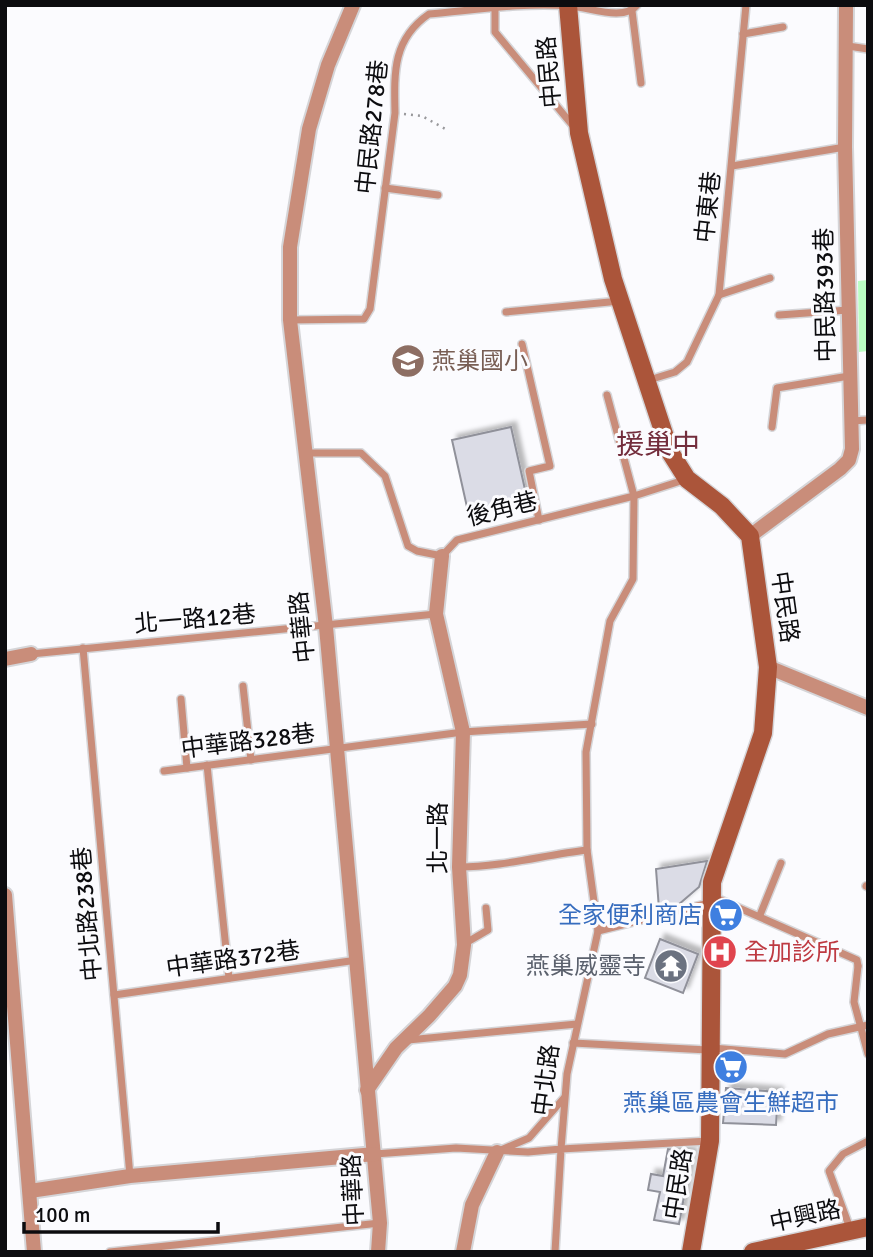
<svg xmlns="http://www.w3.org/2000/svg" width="873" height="1257" viewBox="0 0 873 1257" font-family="Signika,'Noto Sans TC',sans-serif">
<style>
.green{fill:#bafec3}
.building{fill:#dbdce6;stroke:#90919a;stroke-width:2;filter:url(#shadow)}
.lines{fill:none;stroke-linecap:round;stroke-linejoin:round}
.lane-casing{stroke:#d5d5d8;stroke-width:10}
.street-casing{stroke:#d5d5d8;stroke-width:18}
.secondary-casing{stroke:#d5d5d8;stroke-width:21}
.path{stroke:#99999c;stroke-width:2.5;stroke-dasharray:2 5;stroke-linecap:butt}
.lane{stroke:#c98d7a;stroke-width:7}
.street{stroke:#c98d7a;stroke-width:14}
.secondary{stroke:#ab553a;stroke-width:18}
.labels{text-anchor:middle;stroke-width:6;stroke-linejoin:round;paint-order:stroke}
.street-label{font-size:24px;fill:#0c0c0f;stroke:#fbfbfe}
.education-label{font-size:24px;fill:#785e54;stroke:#fbfbfe;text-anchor:start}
.shop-label{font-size:24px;fill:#366cbe;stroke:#fbfbfe;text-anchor:end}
.health-label{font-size:24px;fill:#be3a42;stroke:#fbfbfe;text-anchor:start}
.worship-label{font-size:24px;fill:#5b616d;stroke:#fbfbfe;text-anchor:end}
.quarter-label{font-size:28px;fill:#732d3c;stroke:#fbfbfe}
</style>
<defs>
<filter id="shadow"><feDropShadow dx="5" dy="-5" stdDeviation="2" flood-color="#0004"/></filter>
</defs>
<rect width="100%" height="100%" fill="#fbfbfe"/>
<polygon class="green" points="868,280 868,351 859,352 858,281"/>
<g class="building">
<polygon points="511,427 528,503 469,516 452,440"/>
<polygon points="707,861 699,887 678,905 659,909 656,869"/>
<polygon points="660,939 698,954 683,993 645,978"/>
<polygon points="726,1088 778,1092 776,1125 723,1123"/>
<polygon points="668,1149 692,1153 679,1224 654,1220 660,1192 648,1190 651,1174 663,1176"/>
</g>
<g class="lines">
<g class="lane-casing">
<g id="lane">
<polyline points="495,9 495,32 574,127"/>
<polyline points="632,11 641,83"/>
<polyline points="743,34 783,27"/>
<polyline points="848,46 868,49"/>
<polyline points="732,166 845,147"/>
<polyline points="385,188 438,195"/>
<polyline points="719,295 770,278"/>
<polyline points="506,312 620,301"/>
<polyline points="779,315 848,310"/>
<path d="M290,320L364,319L370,309L395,113C394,71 393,39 429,14C475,10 525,2 570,6C589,7 624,22 637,5"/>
<polyline points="522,344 550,466 529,471 539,520"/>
<polyline points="649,380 675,372 687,362 719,295 746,5"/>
<polyline points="851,421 868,420"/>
<polyline points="772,427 777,388 849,376"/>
<polyline points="306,453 361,453 385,476 408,546 417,551 442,556 457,540 634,496 687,479"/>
<polyline points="83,648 130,1176"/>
<polyline points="31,654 436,614"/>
<polyline points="243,686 251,760"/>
<polyline points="181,699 187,768"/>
<polyline points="207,765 229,978"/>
<polyline points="164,771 463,732 592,724"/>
<path d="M459,867C502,867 544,855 587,850"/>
<polyline points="866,886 868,887"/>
<polyline points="760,915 781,863"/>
<polyline points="598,931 721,900 857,960 858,966"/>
<polyline points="464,944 488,930 486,908"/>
<polyline points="858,966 854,1002 868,1054"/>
<polyline points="114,995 357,960"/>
<polyline points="408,1040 577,1024"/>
<polyline points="573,1043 708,1050"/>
<polyline points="712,1048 785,1054 828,1034 868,1025"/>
<polyline points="501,1150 529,1138 564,1098"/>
<polyline points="375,1154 456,1148 528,1152 561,1149 567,1074 598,931 587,850 586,752 610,621 633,579 634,496 607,395"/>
<polyline points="851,1231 829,1171 843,1154 868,1141"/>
<polyline points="110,1252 380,1223"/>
<polyline points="555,1252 561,1149 709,1141"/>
</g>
</g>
<g class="street-casing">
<g id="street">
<polyline points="353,5 328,65 309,129 290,247 290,320 326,627 380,1223 378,1252"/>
<polyline points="750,536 840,469 849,460 852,449 845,147 846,5"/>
<polyline points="5,659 31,654"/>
<polyline points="768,667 868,708"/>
<polyline points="5,895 34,1252"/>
<polyline points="367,1090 396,1048 429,1016 455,986 460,975 464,945 459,867 463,732 436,614 442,556"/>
<polyline points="30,1191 130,1176 375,1154"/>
<polyline points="463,1252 472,1205 497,1152"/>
</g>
</g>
<g class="secondary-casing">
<g id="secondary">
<polyline points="568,5 579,133 613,279 670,452 687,479 722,506 750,536 768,667 763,733 712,882 710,1141 691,1252"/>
<polyline points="753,1252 868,1227"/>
</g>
</g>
<polyline class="path" points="404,114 422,116 449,131"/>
<use href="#lane" class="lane"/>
<use href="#street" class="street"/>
<use href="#secondary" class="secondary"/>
</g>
<defs>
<g id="school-disc" transform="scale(1.75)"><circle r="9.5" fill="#8d6e63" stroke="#fbfbfe"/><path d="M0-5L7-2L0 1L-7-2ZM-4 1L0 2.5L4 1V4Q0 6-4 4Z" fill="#fff"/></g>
<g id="supermarket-disc" transform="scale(1.75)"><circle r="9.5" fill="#3f7fe0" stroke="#fbfbfe"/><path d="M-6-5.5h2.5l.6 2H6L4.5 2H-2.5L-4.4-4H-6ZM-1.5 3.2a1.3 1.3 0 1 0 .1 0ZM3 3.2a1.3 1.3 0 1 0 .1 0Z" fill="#fff"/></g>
<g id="hospital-disc" transform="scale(1.75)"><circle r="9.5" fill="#e0444e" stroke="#fbfbfe"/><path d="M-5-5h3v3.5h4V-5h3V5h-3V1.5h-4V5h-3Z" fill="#fff"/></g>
<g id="temple-disc" transform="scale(1.75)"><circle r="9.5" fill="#6b7280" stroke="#fbfbfe"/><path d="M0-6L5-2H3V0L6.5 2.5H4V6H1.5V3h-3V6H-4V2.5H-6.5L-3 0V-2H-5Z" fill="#fff"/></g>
</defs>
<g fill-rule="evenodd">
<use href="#school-disc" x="408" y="361"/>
<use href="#supermarket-disc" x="726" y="915"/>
<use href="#hospital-disc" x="720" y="952"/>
<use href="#temple-disc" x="671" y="966"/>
<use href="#supermarket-disc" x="731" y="1067"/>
</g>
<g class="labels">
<g class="street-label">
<text transform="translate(549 72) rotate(-95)" y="8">中民路</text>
<text transform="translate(372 127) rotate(-84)" y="8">中民路278巷</text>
<text transform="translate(708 207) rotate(-84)" y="8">中東巷</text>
<text transform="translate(825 295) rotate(-91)" y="8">中民路393巷</text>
<text transform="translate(502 509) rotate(-14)" y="8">後角巷</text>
<text transform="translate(785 607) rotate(82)" y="8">中民路</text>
<text transform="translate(195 619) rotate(-5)" y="8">北一路12巷</text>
<text transform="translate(302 627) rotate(-96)" y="8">中華路</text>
<text transform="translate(248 741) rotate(-7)" y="8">中華路328巷</text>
<text transform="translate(438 838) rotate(-90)" y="8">北一路</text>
<text transform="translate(87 914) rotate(-95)" y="8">中北路238巷</text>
<text transform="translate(233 959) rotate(-8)" y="8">中華路372巷</text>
<text transform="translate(546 1080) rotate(-83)" y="8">中北路</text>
<text transform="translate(678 1184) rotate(-81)" y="8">中民路</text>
<text transform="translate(353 1190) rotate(-93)" y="8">中華路</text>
<text transform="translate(805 1216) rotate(-12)" y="8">中興路</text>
</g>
<g class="education-label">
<text x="432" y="369">燕巢國小</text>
</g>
<g class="shop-label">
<text x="702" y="923">全家便利商店</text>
<text x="731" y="1111" text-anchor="middle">燕巢區農會生鮮超市</text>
</g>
<g class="health-label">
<text x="744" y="960">全加診所</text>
</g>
<g class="worship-label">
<text x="646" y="974">燕巢威靈寺</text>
</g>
<g class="quarter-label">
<text x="658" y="454">援巢中</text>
</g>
</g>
<rect width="873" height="1257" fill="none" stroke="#0c0c0f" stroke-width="14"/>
<path d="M24 1222v10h194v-10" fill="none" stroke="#0c0c0f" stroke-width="3.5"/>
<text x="35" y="1222" font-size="21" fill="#0c0c0f" stroke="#fbfbfe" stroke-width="5" paint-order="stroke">100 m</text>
</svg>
